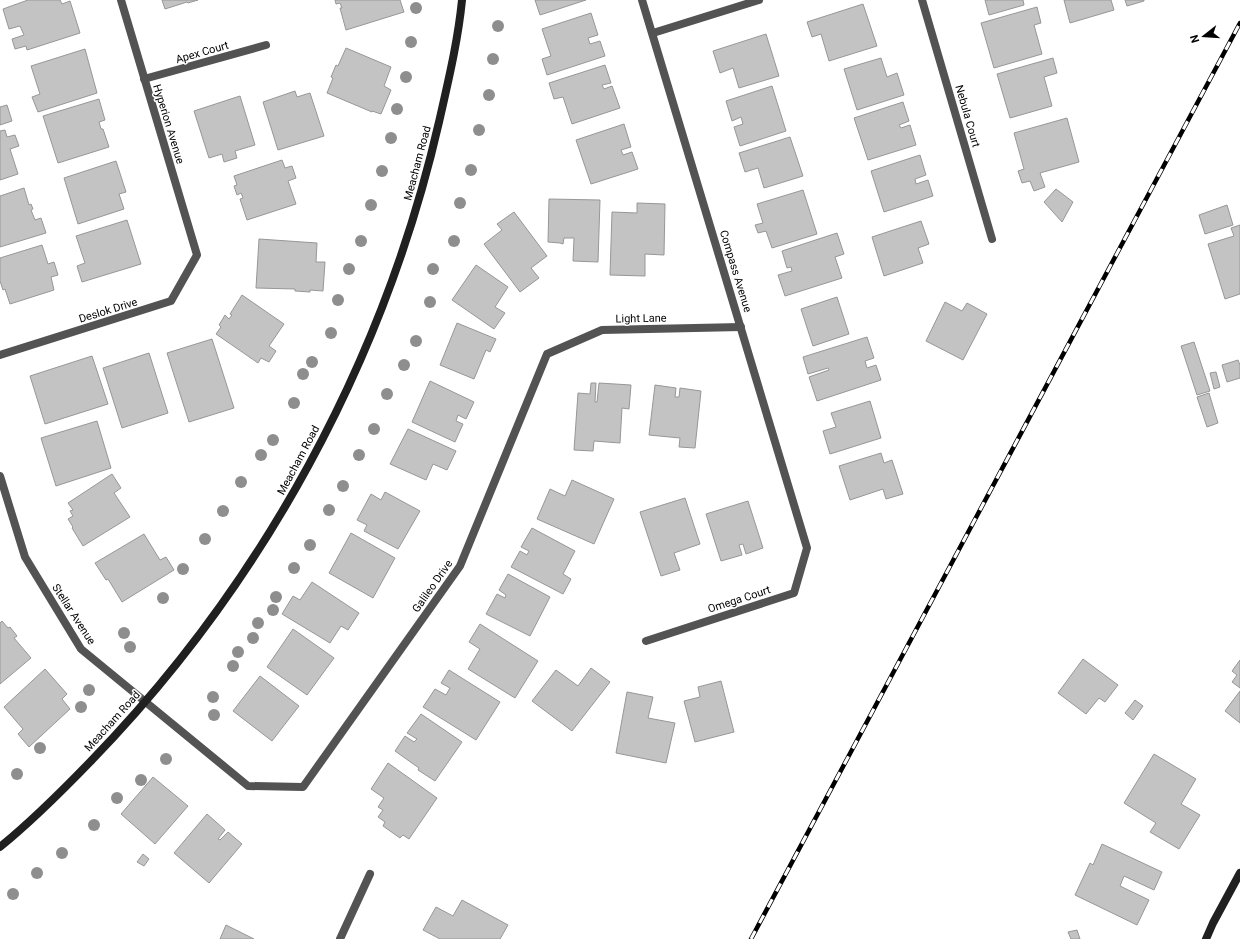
<svg xmlns="http://www.w3.org/2000/svg" width="1240" height="939" viewBox="0 0 1240 939" font-family="Roboto,sans-serif">
<style>
.building{fill:#c3c3c3;stroke:#979797}
.lines{fill:none;stroke-linecap:round;stroke-linejoin:round}
.street{stroke:#535353;stroke-width:8}
.secondary{stroke:#202020;stroke-width:8}
.rail-casing{stroke:#000;stroke-width:4.5}
.rail{stroke:#fff;stroke-width:3;stroke-dasharray:9;stroke-linecap:butt}
.tree{fill:#8e8e8e}
.labels{text-anchor:middle;stroke-width:3;stroke-linejoin:round;paint-order:stroke}
.street-label{font-size:11px;fill:#000;stroke:#fff}
</style>
<rect width="100%" height="100%" fill="#fff"/>
<g class="building">
<polygon points="28,0 60,0 62,4 70,1 80,33 27,50 26,46 15,49 12,39 24,35 20,26 9,29 3,9"/>
<polygon points="162,0 198,0 188,3 187,2 165,9"/>
<polygon points="335,0 400,0 404,12 346,30 340,8 342,8 340,3 336,4"/>
<polygon points="535,0 586,0 540,15"/>
<polygon points="985,0 1023,0 1024,5 989,15"/>
<polygon points="1064,0 1111,0 1114,10 1070,23"/>
<polygon points="1125,0 1144,0 1144,1 1127,6"/>
<polygon points="863,4 877,46 829,61 821,34 812,37 807,22"/>
<polygon points="1037,7 1041,23 1034,25 1042,54 994,68 981,23"/>
<polygon points="591,13 598,35 588,38 590,44 600,41 605,56 547,75 542,59 551,56 542,29"/>
<polygon points="766,34 779,76 739,88 733,68 720,73 713,51"/>
<polygon points="346,48 391,67 384,86 391,90 381,114 372,111 372,112 327,93 333,78 331,77 336,65 338,66"/>
<polygon points="85,49 97,93 38,112 32,97 40,94 31,66"/>
<polygon points="881,58 887,77 897,73 904,95 857,110 844,69"/>
<polygon points="1053,58 1057,73 1044,77 1052,106 1010,118 997,74"/>
<polygon points="605,65 611,83 602,85 604,89 612,86 620,108 572,124 563,97 554,99 549,83"/>
<polygon points="772,86 786,131 740,146 734,127 743,124 741,117 732,121 726,101"/>
<polygon points="295,91 297,97 310,93 324,136 278,150 263,102"/>
<polygon points="240,96 255,145 235,151 237,158 224,162 222,154 209,158 194,111"/>
<polygon points="99,99 105,120 99,122 101,129 103,129 109,147 58,163 43,116"/>
<polygon points="903,102 909,121 899,125 901,128 910,125 916,145 868,160 854,118"/>
<polygon points="7,105 12,121 0,125 0,107"/>
<polygon points="1067,118 1079,162 1040,173 1045,187 1034,191 1030,181 1022,183 1018,171 1024,169 1014,133"/>
<polygon points="624,124 631,147 621,150 623,155 632,152 638,169 591,184 576,140"/>
<polygon points="5,130 7,137 15,135 19,146 10,149 18,174 0,180 0,131"/>
<polygon points="790,137 803,176 764,188 758,168 745,172 739,153"/>
<polygon points="920,155 926,175 915,179 916,184 928,180 933,196 884,212 871,171"/>
<polygon points="282,160 285,168 292,166 296,178 288,181 296,204 247,220 240,199 243,198 241,193 237,195 234,186 237,185 234,176"/>
<polygon points="116,161 126,192 119,194 124,209 78,224 64,178"/>
<polygon points="24,188 29,205 31,204 33,209 31,210 35,220 41,218 46,233 0,247 0,196"/>
<polygon points="1056,189 1073,202 1062,222 1044,202"/>
<polygon points="803,190 817,234 772,248 766,231 758,233 755,225 763,223 757,204"/>
<polygon points="549,199 600,200 598,262 573,261 574,238 564,238 563,244 560,243 548,242"/>
<polygon points="637,203 665,204 664,255 645,254 645,276 610,275 612,212 637,213"/>
<polygon points="1227,205 1233,225 1205,234 1199,215"/>
<polygon points="514,212 547,256 531,268 539,278 520,292 484,244 502,230 497,224"/>
<polygon points="127,220 141,264 82,282 77,266 85,263 76,236"/>
<polygon points="921,221 929,244 918,248 923,263 884,276 872,237"/>
<polygon points="1240,225 1240,294 1225,299 1208,244 1234,236 1231,228"/>
<polygon points="837,233 844,254 835,257 842,278 785,296 778,275 792,271 791,267 787,268 782,251"/>
<polygon points="259,239 317,243 316,262 325,262 323,291 310,290 310,292 295,291 295,289 256,288"/>
<polygon points="42,245 48,264 54,262 58,275 51,277 54,290 10,304 5,289 3,290 0,281 0,258"/>
<polygon points="476,265 508,287 495,307 505,313 494,329 452,300"/>
<polygon points="242,295 284,324 269,346 276,351 269,362 261,358 258,363 216,334 221,327 219,325 225,315 229,319 232,315 230,314"/>
<polygon points="837,297 849,334 813,346 801,309"/>
<polygon points="945,302 962,311 967,303 987,314 963,360 926,341"/>
<polygon points="457,323 496,339 490,352 486,350 474,379 440,365"/>
<polygon points="867,337 874,358 865,361 867,368 876,365 881,380 817,401 809,377 829,370 828,368 808,374 803,357"/>
<polygon points="212,339 234,408 189,422 167,353"/>
<polygon points="1194,342 1210,391 1197,395 1181,346"/>
<polygon points="149,353 168,413 122,428 103,368"/>
<polygon points="92,356 108,404 45,424 30,376"/>
<polygon points="1238,360 1240,365 1240,378 1227,382 1222,365"/>
<polygon points="1216,372 1220,387 1214,389 1210,373"/>
<polygon points="430,381 474,402 466,419 458,415 456,421 463,424 455,442 412,422"/>
<polygon points="591,383 596,383 595,402 597,402 599,383 631,385 629,409 622,408 620,443 594,441 593,451 574,450 578,393 590,394"/>
<polygon points="655,385 676,388 675,397 679,397 680,388 701,391 695,448 679,447 680,438 649,435"/>
<polygon points="1209,393 1218,423 1207,427 1197,397"/>
<polygon points="870,401 881,438 830,454 823,431 836,427 831,413"/>
<polygon points="97,421 111,468 56,486 41,438"/>
<polygon points="408,429 456,451 447,470 433,464 426,480 390,464"/>
<polygon points="881,453 884,463 892,460 903,494 886,499 883,489 850,500 839,466"/>
<polygon points="112,474 121,488 114,493 130,517 83,546 72,528 73,527 68,519 73,516 70,511 73,510 68,503"/>
<polygon points="572,480 614,499 594,544 537,519 550,489 565,496"/>
<polygon points="385,492 420,511 398,549 364,531 367,525 357,520 371,494 381,500"/>
<polygon points="685,498 700,544 674,553 680,570 661,576 640,512"/>
<polygon points="748,501 763,548 746,554 743,544 739,545 742,555 721,561 706,514"/>
<polygon points="532,528 575,551 563,574 571,579 563,594 511,567 520,551 527,555 529,551 521,547"/>
<polygon points="351,533 395,558 373,598 329,573"/>
<polygon points="144,534 160,560 166,557 174,570 122,602 108,579 106,580 95,563"/>
<polygon points="508,574 550,597 530,636 486,614 497,594 505,598 506,595 499,590"/>
<polygon points="312,582 359,613 348,630 341,626 330,643 282,614 293,596 300,600"/>
<polygon points="2,621 8,628 10,627 17,636 14,638 31,658 0,684 0,623"/>
<polygon points="480,624 538,661 515,698 468,669 480,649 469,642"/>
<polygon points="293,629 334,658 307,695 267,667"/>
<polygon points="1083,659 1118,685 1105,702 1099,698 1086,714 1058,693"/>
<polygon points="1240,660 1240,688 1232,682 1237,675 1232,671"/>
<polygon points="591,668 610,682 572,731 532,701 556,670 578,686"/>
<polygon points="45,669 67,694 62,699 70,709 29,747 18,734 23,729 4,707"/>
<polygon points="449,670 500,702 476,740 423,707 435,689 446,695 450,688 441,683"/>
<polygon points="260,676 299,706 272,741 233,711"/>
<polygon points="721,681 734,732 695,742 684,701 700,697 698,687"/>
<polygon points="1240,691 1240,723 1225,711"/>
<polygon points="627,692 653,697 648,718 675,723 666,763 616,753"/>
<polygon points="1135,700 1143,706 1133,720 1125,713"/>
<polygon points="421,714 462,742 435,781 418,770 419,768 395,751 405,736 414,742 417,739 407,733"/>
<polygon points="1154,754 1196,779 1181,804 1200,815 1179,849 1150,832 1156,823 1124,803"/>
<polygon points="388,763 437,798 409,839 403,835 400,838 383,826 385,822 378,817 383,810 378,807 384,798 371,789"/>
<polygon points="153,777 188,806 155,844 121,814"/>
<polygon points="207,814 225,830 218,839 220,840 228,832 242,844 209,883 174,853"/>
<polygon points="1102,844 1162,872 1154,890 1124,876 1120,886 1149,900 1137,925 1075,895 1090,863 1093,865"/>
<polygon points="143,854 149,859 144,866 137,862"/>
<polygon points="462,900 508,925 500,939 440,939 423,930 436,907 453,916"/>
<polygon points="226,925 254,939 220,939"/>
<polygon points="1077,930 1080,939 1071,939 1068,932"/>
</g>
<g class="lines">
<g class="street">
<polyline points="642,0 807,548 794,593 646,641"/>
<polyline points="922,0 992,239"/>
<polyline points="653,33 759,0"/>
<polyline points="144,79 266,45"/>
<polyline points="0,355 171,301 197,255 121,0"/>
<polyline points="0,476 25,557 81,649 248,786 303,787 460,566 547,354 602,330 741,327"/>
<polyline points="340,939 370,874"/>
</g>
<g class="secondary">
<path d="M0,847C32,821 61,792 90,762C262,585 384,362 439,122C448,82 458,41 462,0"/>
<polyline points="1206,939 1213,923 1240,873"/>
</g>
<g class="rail-casing">
<polyline id="rail" points="751,939 1240,23"/>
</g>
<use href="#rail" class="rail"/>
</g>
<g class="tree">
<circle cx="416" cy="8" r="6"/>
<circle cx="498" cy="26" r="6"/>
<circle cx="411" cy="42" r="6"/>
<circle cx="493" cy="59" r="6"/>
<circle cx="406" cy="77" r="6"/>
<circle cx="489" cy="95" r="6"/>
<circle cx="397" cy="109" r="6"/>
<circle cx="479" cy="130" r="6"/>
<circle cx="391" cy="138" r="6"/>
<circle cx="471" cy="170" r="6"/>
<circle cx="382" cy="171" r="6"/>
<circle cx="460" cy="203" r="6"/>
<circle cx="371" cy="205" r="6"/>
<circle cx="361" cy="241" r="6"/>
<circle cx="454" cy="241" r="6"/>
<circle cx="349" cy="269" r="6"/>
<circle cx="433" cy="269" r="6"/>
<circle cx="338" cy="300" r="6"/>
<circle cx="430" cy="302" r="6"/>
<circle cx="331" cy="333" r="6"/>
<circle cx="416" cy="341" r="6"/>
<circle cx="312" cy="362" r="6"/>
<circle cx="404" cy="365" r="6"/>
<circle cx="303" cy="374" r="6"/>
<circle cx="387" cy="394" r="6"/>
<circle cx="294" cy="403" r="6"/>
<circle cx="374" cy="429" r="6"/>
<circle cx="273" cy="440" r="6"/>
<circle cx="261" cy="455" r="6"/>
<circle cx="359" cy="455" r="6"/>
<circle cx="241" cy="482" r="6"/>
<circle cx="343" cy="486" r="6"/>
<circle cx="329" cy="510" r="6"/>
<circle cx="223" cy="511" r="6"/>
<circle cx="205" cy="539" r="6"/>
<circle cx="310" cy="545" r="6"/>
<circle cx="294" cy="568" r="6"/>
<circle cx="183" cy="569" r="6"/>
<circle cx="276" cy="597" r="6"/>
<circle cx="163" cy="598" r="6"/>
<circle cx="273" cy="610" r="6"/>
<circle cx="258" cy="623" r="6"/>
<circle cx="124" cy="633" r="6"/>
<circle cx="253" cy="638" r="6"/>
<circle cx="130" cy="647" r="6"/>
<circle cx="238" cy="652" r="6"/>
<circle cx="233" cy="666" r="6"/>
<circle cx="89" cy="690" r="6"/>
<circle cx="213" cy="697" r="6"/>
<circle cx="81" cy="707" r="6"/>
<circle cx="214" cy="715" r="6"/>
<circle cx="40" cy="748" r="6"/>
<circle cx="166" cy="759" r="6"/>
<circle cx="17" cy="774" r="6"/>
<circle cx="141" cy="780" r="6"/>
<circle cx="117" cy="798" r="6"/>
<circle cx="94" cy="825" r="6"/>
<circle cx="62" cy="853" r="6"/>
<circle cx="37" cy="873" r="6"/>
<circle cx="13" cy="894" r="6"/>
</g>
<g class="labels">
<g class="street-label">
<text transform="translate(202 52) rotate(-16)" y="4">Apex Court</text>
<text transform="translate(968 116) rotate(74)" y="4">Nebula Court</text>
<text transform="translate(169 124) rotate(73)" y="4">Hyperion Avenue</text>
<text transform="translate(417 163) rotate(-75)" y="4">Meacham Road</text>
<text transform="translate(736 271) rotate(73)" y="4">Compass Avenue</text>
<text transform="translate(108 310) rotate(-17)" y="4">Deslok Drive</text>
<text transform="translate(641 318) rotate(-1)" y="4">Light Lane</text>
<text transform="translate(298 460) rotate(-62)" y="4">Meacham Road</text>
<text transform="translate(432 586) rotate(-55)" y="4">Galileo Drive</text>
<text transform="translate(739 599) rotate(-18)" y="4">Omega Court</text>
<text transform="translate(74 614) rotate(57)" y="4">Stellar Avenue</text>
<text transform="translate(112 721) rotate(-48)" y="4">Meacham Road</text>
</g>
</g>
<g transform="translate(1204 36) rotate(253)" stroke="#ffffff" stroke-width="3" paint-order="stroke">
<path d="M0-3L7 15L0 10L-7 15Z" fill="#000000"/>
<text y="-6" font-size="11" font-weight="bold" text-anchor="middle" fill="#000000">N</text>
</g>
</svg>
